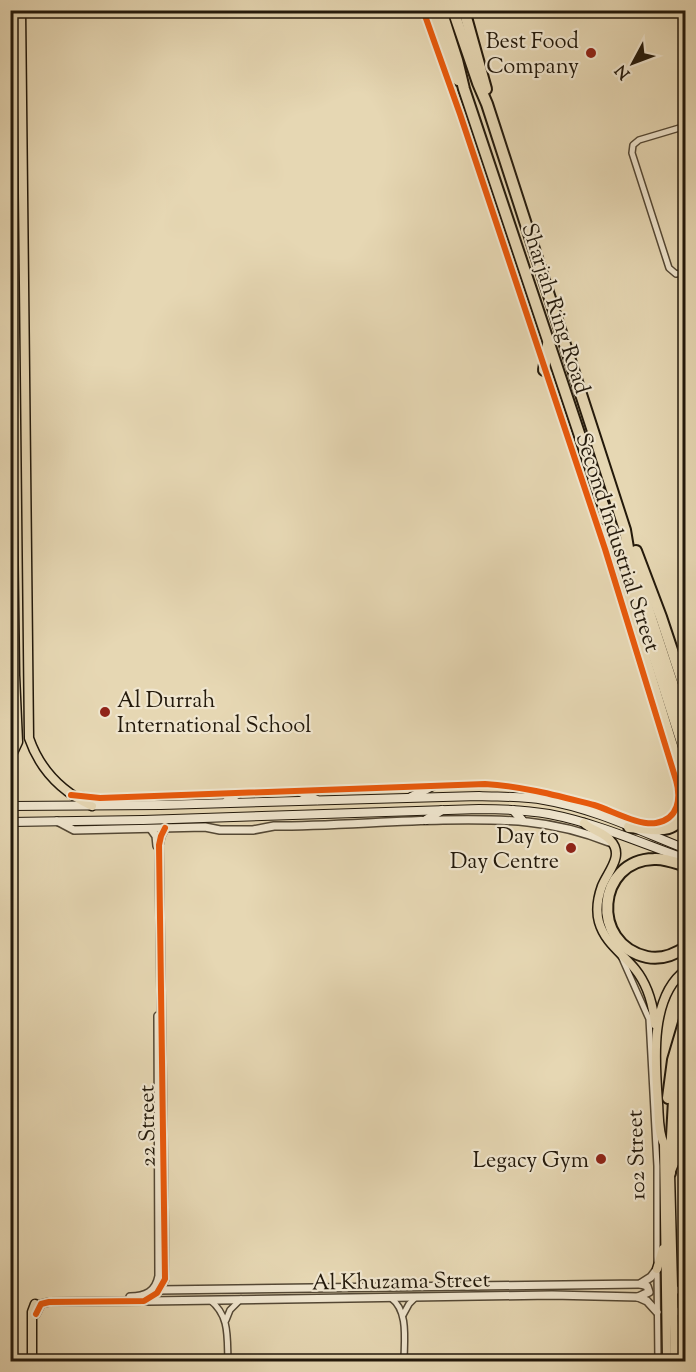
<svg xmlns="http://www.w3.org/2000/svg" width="696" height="1372" viewBox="0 0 696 1372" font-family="'Sorts Mill Goudy',serif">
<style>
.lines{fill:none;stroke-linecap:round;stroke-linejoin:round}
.minor-casing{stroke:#544835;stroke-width:8}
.tertiary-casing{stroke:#544835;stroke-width:10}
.secondary-casing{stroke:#23190b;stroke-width:10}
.primary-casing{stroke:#23190b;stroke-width:11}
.motorway-casing{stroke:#23190b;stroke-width:14}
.minor{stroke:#efe5ce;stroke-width:5}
.tertiary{stroke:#efe5ce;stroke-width:7}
.secondary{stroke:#efe5ce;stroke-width:8}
.primary{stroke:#e6d7b3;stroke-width:8}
.motorway{stroke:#e6d7b3;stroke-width:10}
.cycleway-casing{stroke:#efe5ce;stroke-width:10}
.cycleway{stroke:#e8590c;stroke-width:6}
.poi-dot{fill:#8f2418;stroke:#efe5ce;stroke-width:2}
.labels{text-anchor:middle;stroke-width:4.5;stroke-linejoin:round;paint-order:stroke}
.poi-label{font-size:22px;fill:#23190b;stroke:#efe5ce;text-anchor:end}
.street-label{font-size:22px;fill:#23190b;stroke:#efe5ce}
</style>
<rect width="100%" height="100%" fill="#e6d7b3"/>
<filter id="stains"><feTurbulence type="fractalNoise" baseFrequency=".00333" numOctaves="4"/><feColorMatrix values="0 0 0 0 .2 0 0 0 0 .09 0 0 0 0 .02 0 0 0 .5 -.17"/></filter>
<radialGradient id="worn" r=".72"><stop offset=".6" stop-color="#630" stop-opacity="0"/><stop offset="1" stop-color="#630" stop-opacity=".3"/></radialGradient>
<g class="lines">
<g class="minor-casing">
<g id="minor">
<polyline points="686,126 639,140 633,145 632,153 669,268 676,274 686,272"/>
<path d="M77,795L100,798L485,784C522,786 559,796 594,805C611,810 639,826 656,823C679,819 681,798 676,780L605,549L460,114L423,10"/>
<polyline points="621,956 649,1019 657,1166 657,1261"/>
<polyline points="657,1270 658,1362"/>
<polyline points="674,1287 686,1298"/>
<path d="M391,1298C409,1311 404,1341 404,1362"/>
<path d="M210,1300C230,1316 227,1337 228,1362"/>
<polyline points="675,1314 686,1303"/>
<polyline points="403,1315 409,1304 416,1297"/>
<polyline points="226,1320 230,1310 241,1299"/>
</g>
</g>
<g class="tertiary-casing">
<g id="tertiary">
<path d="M57,821L74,830L205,827L220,830H253L274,826C330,826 387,821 443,820C505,819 551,819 609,842"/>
<polyline points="151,829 156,836 157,846"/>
<polyline points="158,1290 640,1284 651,1277 657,1269"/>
<path d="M130,1297C146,1297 156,1292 159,1276L158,1016"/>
<polyline points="638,1297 649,1292 647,1286 640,1284"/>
<polyline points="148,1301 552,1295 638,1297 647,1301 657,1312"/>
<polyline points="36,1314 41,1304 49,1302 144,1301 157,1293 165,1279 159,845 161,836 165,828"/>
</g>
</g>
<g class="secondary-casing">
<g id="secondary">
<polyline points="298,791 317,800"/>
<polyline points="411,797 433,786"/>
<polyline points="227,801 239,793"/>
<path d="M10,806L161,805L479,796C500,797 523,796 544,800C593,808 640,831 686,849"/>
<polyline points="513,810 522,820"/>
<polyline points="426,820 442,810"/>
<path d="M10,822L143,820L479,809C502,809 526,810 549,814C596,823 641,843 686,859"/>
</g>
</g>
<g class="primary-casing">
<g id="primary">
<path d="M21,10L29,738C40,770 62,792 92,806"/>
<polyline points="10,307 15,675 18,742 10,759"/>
<path d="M584,823C591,830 603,832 610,840C625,855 608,871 602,886C598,897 596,911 599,922C605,943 622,953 635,969C648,985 653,1004 655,1024"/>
<polyline points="657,1269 663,1249"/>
<polyline points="32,1362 32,1312 35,1304"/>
<path d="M667,1362L664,1144C658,1132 659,1116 658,1103C655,1063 649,996 686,970"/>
<polyline points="675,1362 670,1173 676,1159 686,1087"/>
</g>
</g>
<g class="motorway-casing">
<g id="motorway">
<polyline points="431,10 451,66 458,80"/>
<polyline points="441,10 457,60 464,89 602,502 617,541 686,755"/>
<polyline points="453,10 478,83 487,104 625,530 628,548 686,725"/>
<polyline points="464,10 486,89"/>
<polyline points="544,370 548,344"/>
<polyline points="605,529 686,791"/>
<polyline points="636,551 661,617 686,692"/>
<path d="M629,827C653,828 675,838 686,809"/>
<path d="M686,866C676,863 665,858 654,859C597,860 589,944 647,957C661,960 674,955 686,947"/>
<polyline points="668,1098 673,1060 686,1016"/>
<polyline points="670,1173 674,1100 686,1043"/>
</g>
</g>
<use href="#minor" class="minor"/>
<use href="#tertiary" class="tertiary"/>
<use href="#secondary" class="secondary"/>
<use href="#primary" class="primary"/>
<use href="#motorway" class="motorway"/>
<g class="cycleway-casing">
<g id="cycleway">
<path d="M71,795L100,798L485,784C522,786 559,796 594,805C611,810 639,826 656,823C679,819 681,798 676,780L605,549L460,114L423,10"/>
<polyline points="36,1314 41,1304 49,1302 144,1301 157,1293 165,1279 159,845 161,836 165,828"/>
</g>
</g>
<use href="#cycleway" class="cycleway"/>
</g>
<g class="poi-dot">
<circle cx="591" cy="53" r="6"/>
<circle cx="105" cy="712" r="6"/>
<circle cx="571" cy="848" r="6"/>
<circle cx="601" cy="1159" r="6"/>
</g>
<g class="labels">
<g class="poi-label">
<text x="579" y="48">Best Food<tspan x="579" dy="25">Company</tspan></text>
<text x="117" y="707" text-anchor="start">Al Durrah<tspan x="117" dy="25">International School</tspan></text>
<text x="559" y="843">Day to<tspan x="559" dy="25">Day Centre</tspan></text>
<text x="589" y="1167">Legacy Gym</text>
</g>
<g class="street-label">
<text transform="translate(557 308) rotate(72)" y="8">Sharjah Ring Road</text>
<text transform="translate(619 542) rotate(72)" y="8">Second Industrial Street</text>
<text transform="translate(146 1126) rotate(-91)" y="8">22 Street</text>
<text transform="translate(635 1155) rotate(-92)" y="8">102 Street</text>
<text transform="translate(401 1280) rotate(-1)" y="8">Al Khuzama Street</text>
</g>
</g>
<rect width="696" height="1372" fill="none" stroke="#e6d7b3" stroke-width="36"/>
<rect x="12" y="12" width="672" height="1348" fill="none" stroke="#23190b" stroke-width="3"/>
<rect x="18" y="18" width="660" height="1336" fill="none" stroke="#23190b" stroke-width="1.5"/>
<g transform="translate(633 63) rotate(229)" stroke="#efe5ce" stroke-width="4.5" paint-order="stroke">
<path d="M0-4.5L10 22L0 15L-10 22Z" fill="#23190b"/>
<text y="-9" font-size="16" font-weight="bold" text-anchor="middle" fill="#23190b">N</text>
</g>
<rect width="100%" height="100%" filter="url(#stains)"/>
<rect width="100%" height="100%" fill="url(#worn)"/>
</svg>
